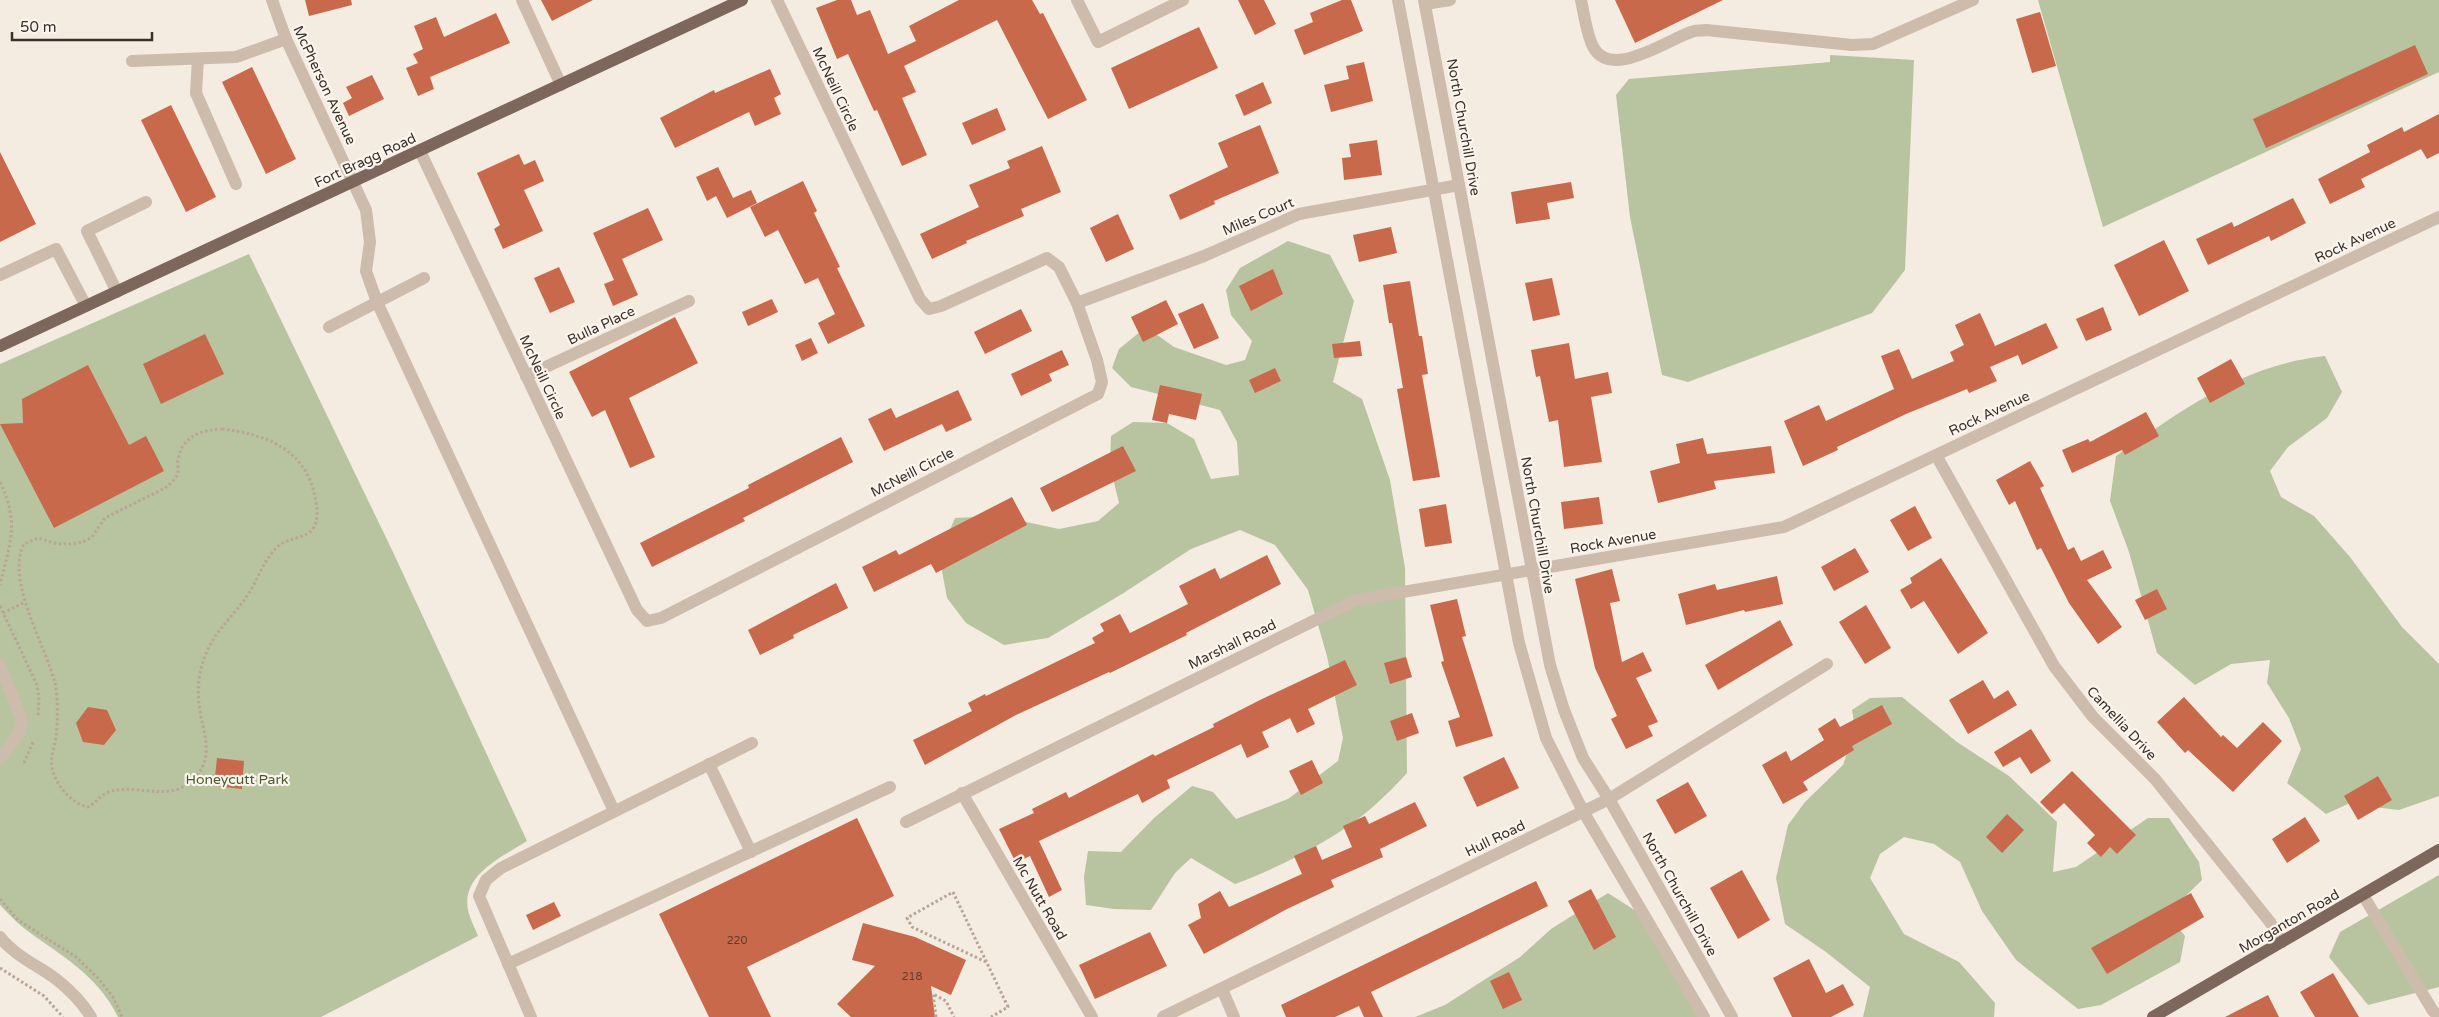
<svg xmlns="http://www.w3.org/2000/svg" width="2439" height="1017" viewBox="0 0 2439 1017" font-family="'Varela Round',sans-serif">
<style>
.green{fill:#b8c4a0}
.building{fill:#c8694b}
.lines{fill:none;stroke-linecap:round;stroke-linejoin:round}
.path{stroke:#b9a596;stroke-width:3;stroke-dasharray:2.5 2.5;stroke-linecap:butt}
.minor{stroke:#cdbbac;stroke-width:12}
.major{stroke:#7d675c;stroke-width:12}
.labels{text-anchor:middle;stroke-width:4.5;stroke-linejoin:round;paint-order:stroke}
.number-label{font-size:11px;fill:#5e3e33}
.street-label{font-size:14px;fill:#3b302b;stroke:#fbf5ee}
.park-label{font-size:14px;fill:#4a5a2e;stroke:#fbf5ee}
</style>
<rect width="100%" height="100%" fill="#f4ebe1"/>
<g class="green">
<polygon points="2038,0 2439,0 2439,72 2103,227"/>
<polygon points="1830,55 1914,60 1905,270 1872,313 1688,382 1662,375 1630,217 1616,95 1629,79 1830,62"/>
<path d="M1288,241L1330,255L1354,301L1333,382L1362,399L1390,480L1405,568L1407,773C1397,784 1386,795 1375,805C1338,838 1281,867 1235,884L1191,858L1175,873L1151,910L1114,909L1086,905L1084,877L1088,851L1121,852L1154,818L1192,786L1213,792L1236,819L1288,799L1338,761L1343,738L1327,656L1308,590L1275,545L1240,530L1191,549L1122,594L1048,638L1004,645L966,623L947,598L939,555L955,518L998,516L1059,529L1098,521L1119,503L1110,466L1111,436L1133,422L1167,423L1194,439L1211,479L1239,475L1237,442L1220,410L1131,387L1112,368L1119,349L1146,327L1174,347L1226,365L1245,360L1252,341L1231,315L1226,290L1240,268Z"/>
<path d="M249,254L392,550L527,841C502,857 461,875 468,910C470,919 475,928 478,936L321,1017H118C97,974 61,956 25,929C16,922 8,913 0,905V364Z"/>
<path d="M2325,356L2342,392L2327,418L2288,447L2270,471L2281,497L2314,516L2350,557L2402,627L2439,664V796L2399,810L2348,804L2326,814L2287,783L2301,749L2289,718L2267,683L2270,660L2231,664L2195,685L2157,653L2129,552L2110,501L2116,456C2182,410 2242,365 2325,356Z"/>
<polygon points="1902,697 1957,742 2009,776 2057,822 2053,872 2076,867 2148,818 2169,818 2199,862 2202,880 2167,914 2185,936 2180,962 2101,1005 2078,1009 2016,960 1982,911 1960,862 1934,844 1904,837 1880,854 1870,878 1904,934 1959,962 1995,1003 1994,1017 1863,1017 1870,987 1826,952 1785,924 1776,878 1788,825 1805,802 1843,765 1855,730 1852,710 1870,698"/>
<polygon points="2439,875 2439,987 2368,1005 2329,957 2340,932"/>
<polygon points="1608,893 1636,911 1700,1017 1415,1017 1445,1005 1520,957 1551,929"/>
</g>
<g class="building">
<polygon points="305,0 351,0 352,5 309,16"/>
<polygon points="541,0 593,0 552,21"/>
<polygon points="837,0 851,0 857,15 870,10 888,54 916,41 909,26 959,0 1032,0 1040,14 1043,13 1087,100 1048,119 997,20 904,66 916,92 902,98 927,155 902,166 877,110 874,111 848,54 837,59 816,8"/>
<polygon points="1238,0 1264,0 1276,24 1255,35"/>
<polygon points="1342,0 1351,0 1363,31 1304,55 1294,30 1313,22 1310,13"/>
<polygon points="1615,0 1723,0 1635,43"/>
<polygon points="2040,12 2056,66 2032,73 2016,19"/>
<polygon points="496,13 510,43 430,77 434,89 418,96 406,68 418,63 413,54 423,49 414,26 436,17 444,37"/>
<polygon points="1199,27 1218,68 1129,109 1111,68"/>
<polygon points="2415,45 2428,74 2266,148 2253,119"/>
<polygon points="1364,62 1373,101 1331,112 1324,85 1349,79 1346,66"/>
<polygon points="252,67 296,159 266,174 222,82"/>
<polygon points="770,69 781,94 774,98 781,114 755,126 749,112 675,148 660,118 714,90 715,93"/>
<polygon points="372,75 384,99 349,116 343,103 352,98 346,87"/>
<polygon points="1263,82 1272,103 1244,116 1235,95"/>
<polygon points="171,105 216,197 186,212 141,120"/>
<polygon points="997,108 1006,130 972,145 962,123"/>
<polygon points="2439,114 2439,153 2427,159 2421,149 2361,179 2365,187 2330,204 2318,179 2370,152 2367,145 2402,127 2404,132"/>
<polygon points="1260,125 1279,173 1214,201 1215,204 1180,220 1169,195 1228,167 1218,143"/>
<polygon points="1377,140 1382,175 1344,180 1342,158 1351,157 1349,144"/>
<polygon points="1042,146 1061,192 1021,209 1024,216 966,241 967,243 932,259 920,234 979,207 969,185 1010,168 1007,161"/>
<polygon points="0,152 36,224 0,242"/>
<polygon points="519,154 524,165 535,160 544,181 524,190 543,231 503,249 494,229 500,225 477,173"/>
<polygon points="718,167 733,198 751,190 757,203 727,218 716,196 707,201 696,177"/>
<polygon points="803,181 817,211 814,213 840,267 837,268 865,326 828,344 818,323 835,314 818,278 805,284 778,230 765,237 750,207"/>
<polygon points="1571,182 1574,198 1547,203 1550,219 1516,224 1511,192"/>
<polygon points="2293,198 2306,223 2271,241 2269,236 2208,265 2196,239 2232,222 2234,227"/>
<polygon points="648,208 663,240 622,259 638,295 613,306 604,284 614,280 593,233"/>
<polygon points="1118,214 1134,249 1106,262 1090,228"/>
<polygon points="1391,227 1397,253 1359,262 1353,235"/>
<polygon points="2164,240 2189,291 2139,316 2114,265"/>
<polygon points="559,267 575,302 550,313 534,278"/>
<polygon points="1273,269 1283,294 1251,311 1239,286"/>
<polygon points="1552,278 1560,315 1533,321 1525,283"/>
<polygon points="1410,281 1419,336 1422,336 1428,374 1422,375 1440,477 1413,481 1397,389 1403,388 1392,323 1389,323 1383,285"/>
<polygon points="772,299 778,312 748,326 742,312"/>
<polygon points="1166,300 1178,324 1143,342 1131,317"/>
<polygon points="1203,303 1219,338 1194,349 1178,314"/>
<polygon points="2103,307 2112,330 2086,341 2076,319"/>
<polygon points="1021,309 1032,331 985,354 974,332"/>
<polygon points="1980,313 1995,346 2046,323 2058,348 2022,365 2018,355 1990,367 1997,381 1969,393 1967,389 1906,414 1837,447 1838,450 1803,466 1784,421 1819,405 1826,421 1894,389 1881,356 1899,349 1912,379 1954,361 1950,352 1964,345 1955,325"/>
<polygon points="675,317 698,363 629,398 655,457 630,468 605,410 592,417 569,372"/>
<polygon points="205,334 224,374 161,404 143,364"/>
<polygon points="811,338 818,353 802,361 795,345"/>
<polygon points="1360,341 1362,356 1334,358 1332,344"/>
<polygon points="1569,343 1575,379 1608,372 1612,393 1591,397 1602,462 1564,467 1558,420 1549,422 1540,376 1536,377 1531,350"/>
<polygon points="1062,350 1069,365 1049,374 1052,381 1021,396 1011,374"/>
<polygon points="2231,359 2245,384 2210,403 2197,378"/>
<polygon points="88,365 129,445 146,436 164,471 54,528 0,424 23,423 22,399"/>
<polygon points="1275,368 1281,381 1255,393 1249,380"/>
<polygon points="1160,385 1202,394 1196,420 1169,414 1167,423 1152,420"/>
<polygon points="958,390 972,420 946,432 942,424 884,451 868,419 891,408 896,418"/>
<polygon points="2146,412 2159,436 2125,455 2122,450 2072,473 2062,450 2088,439 2090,442"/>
<polygon points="841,437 853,462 743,518 745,521 652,567 640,543 749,488 748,485"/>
<polygon points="1703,438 1707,454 1771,446 1775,473 1714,481 1716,489 1658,503 1650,471 1680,463 1676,444"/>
<polygon points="1123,446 1136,471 1052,512 1040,488"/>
<polygon points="2030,461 2044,486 2040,488 2068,550 2074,547 2081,561 2103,550 2112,568 2087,580 2122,627 2098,644 2069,603 2041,548 2037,550 2015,501 2009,505 1996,480"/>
<polygon points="1012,497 1027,525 936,573 931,564 874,592 862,567 896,550 899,555"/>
<polygon points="1599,497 1603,524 1564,529 1561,502"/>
<polygon points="1446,504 1452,543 1425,547 1419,509"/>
<polygon points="1915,506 1932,538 1908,551 1890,520"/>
<polygon points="1855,548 1869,572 1834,591 1821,567"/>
<polygon points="1267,555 1281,584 1186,633 1187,635 1110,673 1109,672 1016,715 925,765 913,740 972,711 968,703 985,694 986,696 1095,643 1092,638 1104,631 1100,624 1120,614 1130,633 1188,604 1179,586 1215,568 1220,579"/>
<polygon points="1941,558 1988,633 1958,654 1924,601 1911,609 1900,590 1912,583 1910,578"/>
<polygon points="1612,569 1620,601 1610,603 1622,662 1643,652 1652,671 1636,678 1658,722 1648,726 1653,736 1626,749 1611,719 1617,716 1595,668 1575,579"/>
<polygon points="1777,576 1783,604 1745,612 1744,610 1686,625 1678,594 1715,584 1717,590"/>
<polygon points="836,583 848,608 793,635 794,638 760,655 748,630"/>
<polygon points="2157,589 2167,609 2145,620 2135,600"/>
<polygon points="1457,599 1466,636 1462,637 1493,736 1456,747 1448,721 1460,717 1441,662 1444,661 1430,605"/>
<polygon points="1866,605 1891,648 1865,664 1839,622"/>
<polygon points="1780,620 1793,645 1718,690 1705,665"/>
<polygon points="1406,657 1412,677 1390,684 1384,663"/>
<polygon points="1345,660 1357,685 1308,709 1315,724 1297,733 1290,718 1262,732 1269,747 1247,758 1241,744 1167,780 1170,788 1142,803 1138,794 1039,841 1062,890 1049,897 1030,856 1016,863 999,829 1034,813 1032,809 1066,792 1069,798 1153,754 1155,756 1214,727 1213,724 1260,700"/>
<polygon points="1983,680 1994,699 2008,690 2017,705 1968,734 1949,700"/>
<polygon points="2184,697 2221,737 2223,735 2237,748 2263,722 2282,741 2233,792 2188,750 2185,753 2157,722"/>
<polygon points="1882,705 1892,724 1852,746 1854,750 1803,782 1808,790 1783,804 1762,765 1786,751 1791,761 1824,740 1818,729 1835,718 1840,727"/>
<polygon points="88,707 107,710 116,730 104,745 83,742 76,723"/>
<polygon points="1412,713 1419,733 1397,741 1390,721"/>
<polygon points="2031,729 2051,761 2031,774 2020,757 2003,767 1994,752"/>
<polygon points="1504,757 1519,788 1477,807 1463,777"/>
<polygon points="217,758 244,761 242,789 214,786"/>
<polygon points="1312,760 1323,783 1301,795 1289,771"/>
<polygon points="2072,771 2136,835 2117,854 2110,847 2101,857 2087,843 2095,835 2064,803 2052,814 2040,802"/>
<polygon points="2378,776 2392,800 2358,820 2344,796"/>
<polygon points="1688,782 1707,816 1675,834 1656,800"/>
<polygon points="1415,802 1427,826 1380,849 1383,857 1331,880 1334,887 1287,909 1204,954 1188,925 1201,918 1198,904 1220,891 1229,907 1302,874 1294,856 1316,846 1322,860 1352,847 1343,826 1365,816 1369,824"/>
<polygon points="2007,814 2024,830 2002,853 1986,837"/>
<polygon points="2305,817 2320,841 2287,863 2272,839"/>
<polygon points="857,818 894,896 747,967 771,1017 709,1017 659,914"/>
<polygon points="1742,870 1770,920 1738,939 1710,888"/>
<polygon points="1536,881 1548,906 1371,992 1383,1017 1364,1017 1359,1006 1335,1017 1286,1017 1281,1005"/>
<polygon points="1591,889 1616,937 1594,950 1568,901"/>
<polygon points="2191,893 2204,917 2107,974 2091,948"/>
<polygon points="554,902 561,916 533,930 526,915"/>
<polygon points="863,923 915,937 966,960 951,995 931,986 935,1017 851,1017 837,1004 875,966 852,960"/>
<polygon points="1150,932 1167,966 1095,999 1079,965"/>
<polygon points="1809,959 1826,993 1843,984 1854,1005 1831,1017 1792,1017 1773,978"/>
<polygon points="1509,972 1522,1000 1503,1009 1490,981"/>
<polygon points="2333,973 2359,1017 2315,1017 2300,992"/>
<polygon points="2268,995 2279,1017 2225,1017"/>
</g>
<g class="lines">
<g class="path">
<path d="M222,429C265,434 306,449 315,497C317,506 319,518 314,527C307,540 288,536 276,548C264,560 258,579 249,593C233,618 212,632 203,662C198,677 197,694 200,710C203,732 214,755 197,775C173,806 139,782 109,792C100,795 96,803 88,807C71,803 55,785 52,767C50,757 55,746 56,736C58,721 58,698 55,683C46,647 5,579 24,544L38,538L58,544H71L83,542L92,537L105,518L165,488C170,484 177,478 178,472C179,469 177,464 178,460C182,436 201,430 222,429Z"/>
<path d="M0,482C20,524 10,542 0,585"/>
<polyline points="0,606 37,685 39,697 38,717"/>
<polyline points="3,613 25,602"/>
<polyline points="24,763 33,742"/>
<polyline points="0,899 18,920 76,957 98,978 113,997 122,1017"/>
<polyline points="986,962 912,927 907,918 953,892 1008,1007 991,1017"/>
<polyline points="0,968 44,996 63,1017"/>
<polyline points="936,1017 933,994 946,1001 954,1017"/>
</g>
<g class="minor">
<polyline points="272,0 286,39 366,210 370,242 366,271 377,302 614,811"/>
<polyline points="522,0 561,85"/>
<polyline points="1077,0 1098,42 1183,0"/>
<polyline points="1398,0 1519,643 1546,738 1583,811 1704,1017"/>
<polyline points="1424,0 1550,665 1564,710 1583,758 1609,799 1732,1017"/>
<path d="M1581,0C1584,14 1586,29 1591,42C1606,84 1667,40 1691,32C1696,30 1701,31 1706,30L1852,45L1873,44L1973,0"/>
<polyline points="1425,4 1450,0"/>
<polyline points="198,59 196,93 236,184"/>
<polyline points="132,61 236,57 286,39"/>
<polyline points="420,151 637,610 647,621 661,618 1098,394 1102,382 1097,360 1077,303 1059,267 1047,258 941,306 929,309 920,299 777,0"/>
<polyline points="0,275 56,249 86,306"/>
<polyline points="117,292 87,231 146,202"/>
<polyline points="1077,303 1204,256 1299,214 1459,185"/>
<polyline points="329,327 424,278"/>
<polyline points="526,376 689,301"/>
<polyline points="1936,455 2054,666 2093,717 2155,779 2270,922 2282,942"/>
<polyline points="0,665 22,720 19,734 0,758"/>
<polyline points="709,764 751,852"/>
<polyline points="962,793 1092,1017"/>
<polyline points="906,822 1356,600 1784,527 2439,217"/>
<polyline points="2363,895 2433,1011 2439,1016"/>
<path d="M0,937C15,956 37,965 56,979C70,990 82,1002 91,1017"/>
<polyline points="508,964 890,787"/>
<polyline points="1222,989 1234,1017"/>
<polyline points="531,1017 479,896 486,880 501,868 752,743"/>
<polyline points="1163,1017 1609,799 1827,664"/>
</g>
<g class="major">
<polyline points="0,346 742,0"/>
<polyline points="2153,1017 2439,850"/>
</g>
</g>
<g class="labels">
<g class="number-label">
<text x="737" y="944">220</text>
<text x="912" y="980">218</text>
</g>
<g class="street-label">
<text transform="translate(325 85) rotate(65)" y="5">McPherson Avenue</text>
<text transform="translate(836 89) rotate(65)" y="5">McNeill Circle</text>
<text transform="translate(1464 127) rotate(80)" y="5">North Churchill Drive</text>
<text transform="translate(365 160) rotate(-25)" y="5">Fort Bragg Road</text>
<text transform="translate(1258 216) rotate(-23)" y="5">Miles Court</text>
<text transform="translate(2355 240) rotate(-25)" y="5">Rock Avenue</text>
<text transform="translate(601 325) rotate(-25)" y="5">Bulla Place</text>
<text transform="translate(543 377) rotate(65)" y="5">McNeill Circle</text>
<text transform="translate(1989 413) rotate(-25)" y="5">Rock Avenue</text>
<text transform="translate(912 472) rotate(-27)" y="5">McNeill Circle</text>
<text transform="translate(1538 525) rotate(80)" y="5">North Churchill Drive</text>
<text transform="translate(1613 541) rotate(-10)" y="5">Rock Avenue</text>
<text transform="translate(1232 644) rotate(-26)" y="5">Marshall Road</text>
<text transform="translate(2122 723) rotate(47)" y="5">Camellia Drive</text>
<text transform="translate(1495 838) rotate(-26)" y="5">Hull Road</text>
<text transform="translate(1680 894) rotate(61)" y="5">North Churchill Drive</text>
<text transform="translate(1040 898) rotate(60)" y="5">Mc Nutt Road</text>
<text transform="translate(2289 921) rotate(-30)" y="5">Morganton Road</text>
</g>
<g class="park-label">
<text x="237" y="784">Honeycutt Park</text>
</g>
</g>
<path d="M12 32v8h140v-8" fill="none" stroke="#3b302b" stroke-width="2.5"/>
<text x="20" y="32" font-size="15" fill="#3b302b" stroke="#fbf5ee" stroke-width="4" paint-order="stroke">50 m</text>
</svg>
